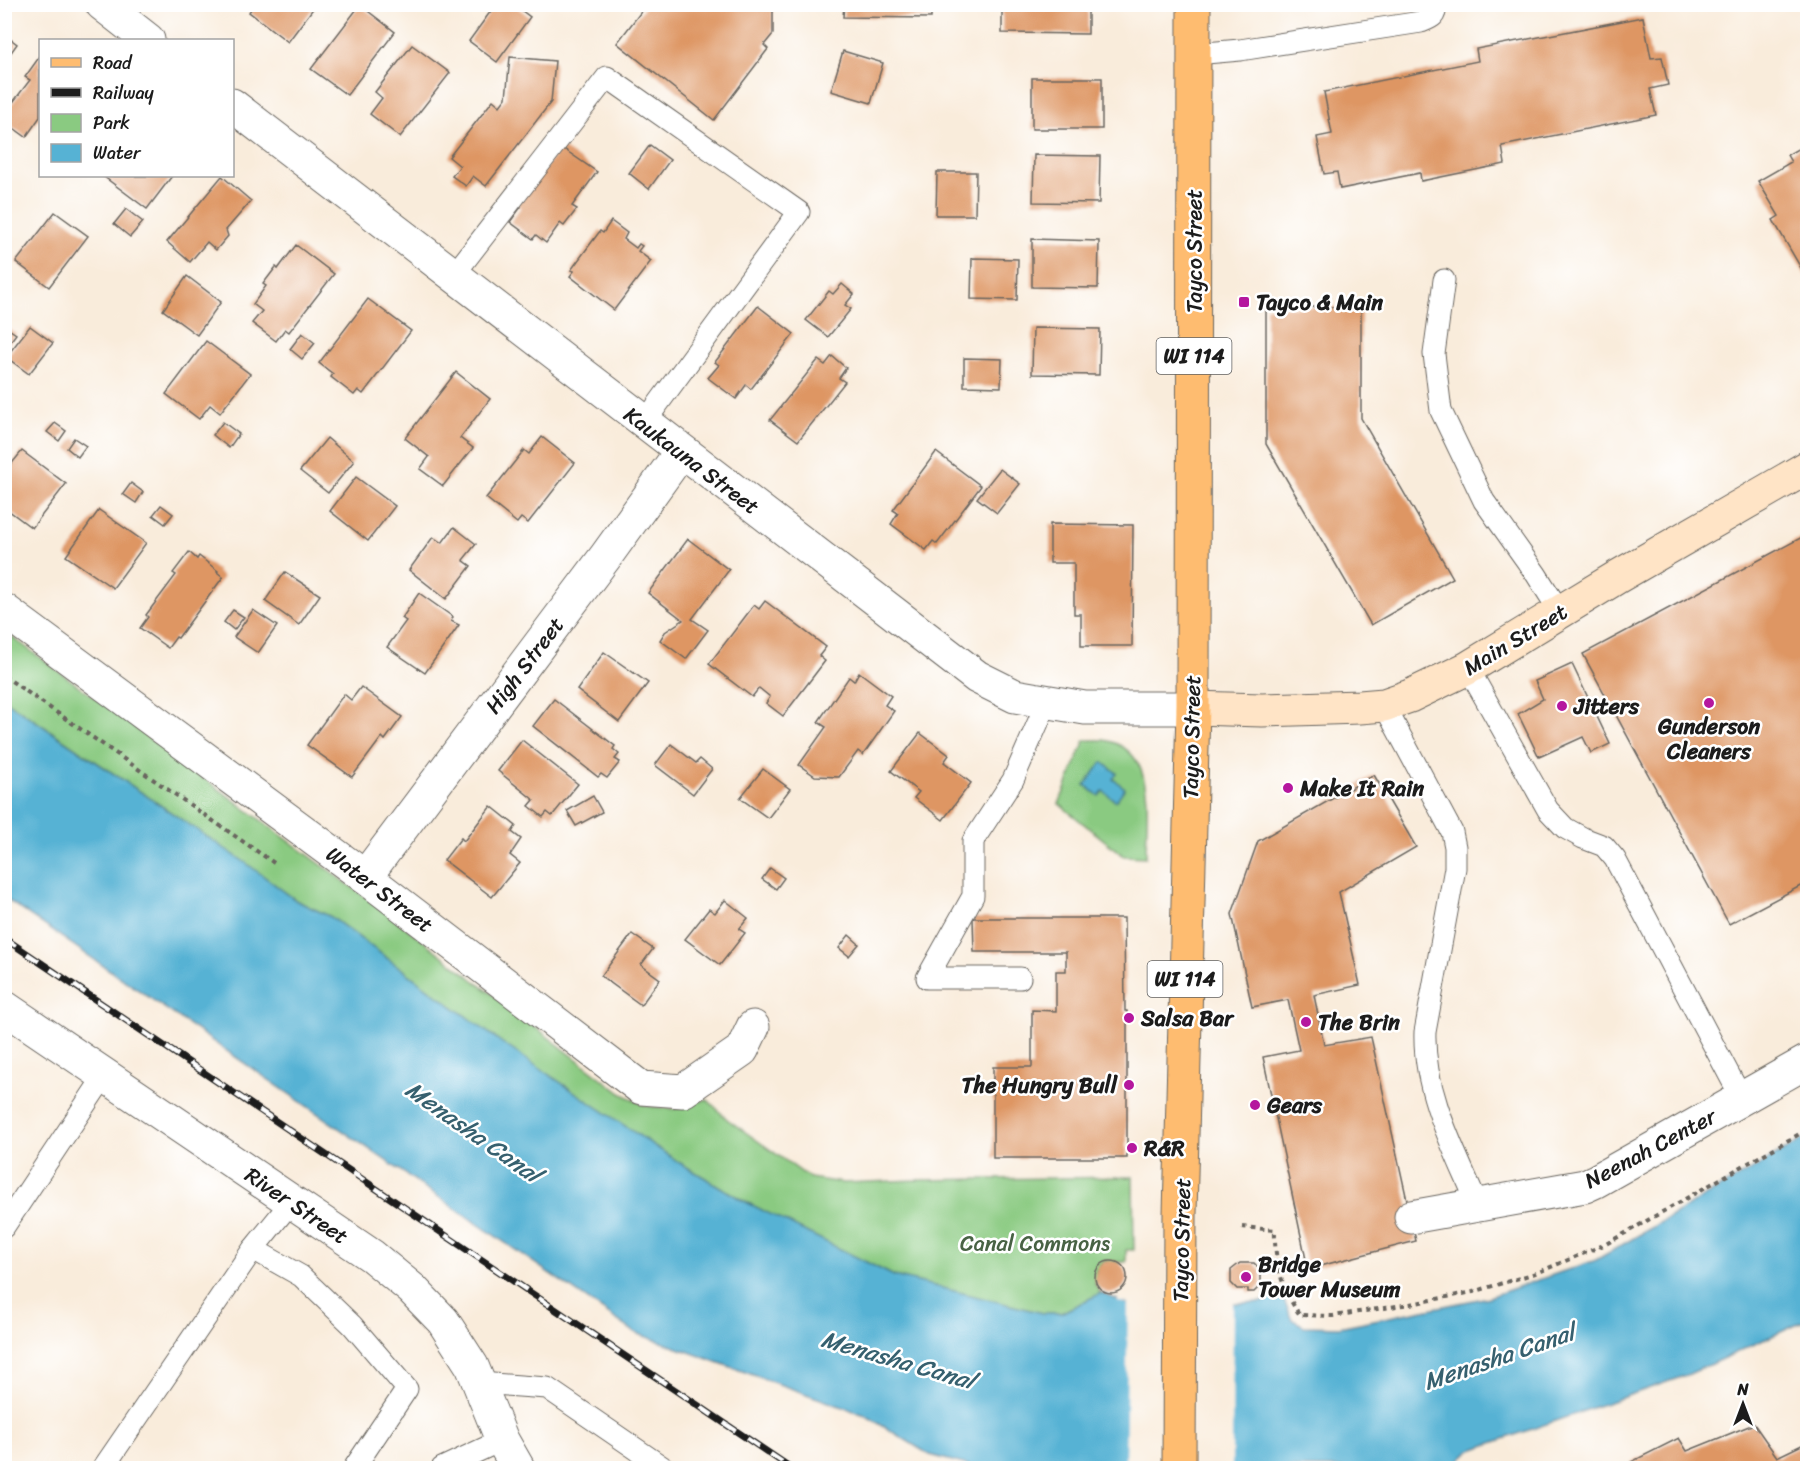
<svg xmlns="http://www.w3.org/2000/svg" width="1812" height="1473" viewBox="0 0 1812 1473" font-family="Sriracha,sans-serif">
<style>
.green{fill:#8aca81;stroke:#53734e;stroke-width:1.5}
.water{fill:#56b2d4;stroke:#396778;stroke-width:1.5}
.pier{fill:#f9ecdb}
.building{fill:#de9663}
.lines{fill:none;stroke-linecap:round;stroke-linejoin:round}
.lane-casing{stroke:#69655f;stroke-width:23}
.street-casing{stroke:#69655f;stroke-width:35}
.secondary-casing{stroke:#69655f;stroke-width:35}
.primary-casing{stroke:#69655f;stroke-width:35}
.path{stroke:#69655f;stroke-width:4;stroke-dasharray:4.5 4.5;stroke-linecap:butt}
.lane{stroke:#fff;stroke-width:21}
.street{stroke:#fff;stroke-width:33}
.secondary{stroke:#ffe4c6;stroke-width:33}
.primary{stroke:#febc70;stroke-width:33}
.rail-casing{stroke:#1c1c1c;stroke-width:7}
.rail{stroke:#fff;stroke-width:4.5;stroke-dasharray:14;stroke-linecap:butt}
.poi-dot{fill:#b5179e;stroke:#fff;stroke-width:2}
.labels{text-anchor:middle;stroke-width:5;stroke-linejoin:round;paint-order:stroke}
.shield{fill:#fff;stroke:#606060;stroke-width:1.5}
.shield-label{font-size:21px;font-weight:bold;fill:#1c1c1c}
.street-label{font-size:22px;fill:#1c1c1c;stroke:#fff}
.poi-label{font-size:22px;font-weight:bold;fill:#1c1c1c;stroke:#fff;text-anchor:start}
.park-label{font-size:22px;fill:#486244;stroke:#fff}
.water-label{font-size:24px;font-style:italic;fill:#36606f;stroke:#fff}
</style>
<rect width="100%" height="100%" fill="#fff"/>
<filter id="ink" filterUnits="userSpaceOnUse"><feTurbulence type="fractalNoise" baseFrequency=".0167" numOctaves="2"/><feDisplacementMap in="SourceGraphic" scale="12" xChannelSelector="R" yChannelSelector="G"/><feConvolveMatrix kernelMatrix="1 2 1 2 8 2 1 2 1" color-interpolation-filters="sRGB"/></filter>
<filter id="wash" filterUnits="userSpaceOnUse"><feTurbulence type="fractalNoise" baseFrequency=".008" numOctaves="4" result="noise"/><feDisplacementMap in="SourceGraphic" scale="24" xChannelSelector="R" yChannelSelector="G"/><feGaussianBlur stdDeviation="1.35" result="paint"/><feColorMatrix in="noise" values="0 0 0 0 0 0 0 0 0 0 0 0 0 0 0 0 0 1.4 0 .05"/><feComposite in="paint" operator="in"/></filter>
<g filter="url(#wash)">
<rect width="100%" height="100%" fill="#f9ecdb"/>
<g class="green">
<polygon points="4,631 383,910 621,1093 646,1106 675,1109 707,1099 727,1119 810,1178 843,1183 917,1180 1133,1177 1134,1250 1126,1250 1126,1262 1104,1261 1096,1270 1095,1285 1101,1293 1061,1313 1042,1313 894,1276 742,1200 680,1163 505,1045 331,917 297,901 246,863 5,700"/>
<path d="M1085,740C1093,740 1102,739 1109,741C1158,754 1146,818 1146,857L1124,856L1059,804Z"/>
</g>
<g class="water">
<polygon points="4,700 246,863 297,901 331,917 505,1045 680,1163 742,1200 894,1276 1042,1313 1061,1313 1101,1293 1126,1303 1240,1303 1263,1302 1278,1288 1293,1320 1304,1326 1339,1327 1489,1297 1596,1260 1807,1137 1807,1320 1687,1375 1469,1451 1451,1468 1446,1467 1444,1468 978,1468 930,1455 865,1415 636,1333 5,898"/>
<polygon points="1102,762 1117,773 1113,779 1125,788 1116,801 1103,791 1099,796 1085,785"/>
</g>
<polygon class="pier" points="1118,1296 1127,1300 1233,1300 1232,1468 1125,1468 1128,1303 1118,1302"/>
<g id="blocks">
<g class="building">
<polygon points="254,4 314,4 315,6 288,42 249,12"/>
<polygon points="496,4 513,4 530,17 497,62 469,41"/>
<polygon points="647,4 773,4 773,34 764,45 768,49 714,120 617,43"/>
<polygon points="844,4 931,4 931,18 843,17"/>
<polygon points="1002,4 1088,4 1088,34 1002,33"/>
<polygon points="360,5 395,32 347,95 311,69"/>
<polygon points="1643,17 1651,58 1662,57 1668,85 1650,89 1656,115 1502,146 1505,164 1421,181 1420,173 1340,189 1337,172 1324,174 1317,137 1332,134 1324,92 1478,61 1476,49"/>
<polygon points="5,35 17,44 5,61"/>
<polygon points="412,45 450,73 400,137 370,114 382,98 375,92"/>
<polygon points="843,51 883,63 871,103 831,91"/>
<polygon points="40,56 40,117 26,137 4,121 4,114 30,80 25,77"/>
<polygon points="510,57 555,61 551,102 486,186 473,176 466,186 452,176 460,166 449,157 493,100 500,106 506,98"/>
<rect x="1032" y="78" width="70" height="51"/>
<polygon points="1808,143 1808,280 1773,220 1779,216 1758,181 1791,162 1787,155"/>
<polygon points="650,145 670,160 649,189 629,173"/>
<polygon points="561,147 597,172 572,206 577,209 564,226 560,223 546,243 536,235 533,239 510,222 521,207 517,204"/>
<polygon points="1034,155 1100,156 1099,203 1033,202"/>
<polygon points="937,172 976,172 975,215 936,215"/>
<polygon points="103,176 172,176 147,209"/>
<polygon points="222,176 251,201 226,230 228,236 216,250 207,242 190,262 167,242"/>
<polygon points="126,209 143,222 130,237 114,224"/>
<polygon points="55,212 88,236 49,287 16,262"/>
<polygon points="611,221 627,233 624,239 636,248 639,244 642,246 638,251 651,261 614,310 570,276 574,271 571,270 600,231 603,233"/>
<polygon points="1032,239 1099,241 1098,288 1032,287"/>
<polygon points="296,245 334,274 289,332 285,329 276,341 252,323 262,311 253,304 266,286 263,284 276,267 278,269"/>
<polygon points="972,258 1018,259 1017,300 971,299"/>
<polygon points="187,276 221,302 197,335 163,310"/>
<polygon points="842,284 854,294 845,305 851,309 828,337 806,320 829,291 833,294"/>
<polygon points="368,299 411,331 363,394 358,390 354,395 331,377 333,374 319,363"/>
<polygon points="758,306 794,334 751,389 746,385 736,399 708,378 719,365 715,362"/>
<polygon points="1266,307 1361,307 1361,418 1453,578 1371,625 1266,444"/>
<polygon points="4,326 16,334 4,350"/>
<polygon points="30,326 53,343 29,374 6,357"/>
<polygon points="1033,328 1100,329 1099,375 1032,374"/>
<polygon points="302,333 315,343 302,359 290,349"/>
<polygon points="206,341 250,374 220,413 210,405 199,419 166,394"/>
<polygon points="832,356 846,368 839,378 845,382 798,441 770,420 818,360 825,365"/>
<polygon points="964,358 1002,359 1001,387 964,386"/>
<polygon points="456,372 490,399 460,438 473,448 443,486 420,469 429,457 405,438"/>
<polygon points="223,422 239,434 229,448 213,435"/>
<polygon points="55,423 66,431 59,441 47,432"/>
<polygon points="542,437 575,463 528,523 521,518 517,523 486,498 524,450 529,454"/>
<polygon points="74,438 86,446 78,457 67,448"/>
<polygon points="327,438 354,461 328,493 300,471"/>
<polygon points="22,451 66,484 32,528 4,507 4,473"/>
<polygon points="936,452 981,486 937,544 933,541 926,550 891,524 898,513 893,510"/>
<polygon points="1000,469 1020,484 997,513 977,498"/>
<polygon points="356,477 395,506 368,541 330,511"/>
<polygon points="131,483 143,492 136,503 123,494"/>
<polygon points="161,505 173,514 165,524 153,515"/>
<polygon points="99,510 146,543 113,588 66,556"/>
<polygon points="1050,524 1133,525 1132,646 1081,646 1081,614 1074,614 1074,563 1050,563"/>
<polygon points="454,527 476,544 463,560 471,566 446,599 409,570 433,537 442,543"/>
<polygon points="1808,534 1808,882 1729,924 1583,654"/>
<polygon points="688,539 729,570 692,619 708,630 686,659 660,640 665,632 683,620 648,593"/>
<polygon points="189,552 197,559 199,556 218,571 217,572 223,577 178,638 176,637 168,648 140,628 148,617 146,615 176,575 173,573"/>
<polygon points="285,572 320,595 299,625 265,601"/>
<polygon points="419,593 453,617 451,621 459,625 425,673 387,647 406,621 402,618"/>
<polygon points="765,601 826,647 819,656 825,661 783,716 766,703 770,697 759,688 752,697 709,664 754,605 759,609"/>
<polygon points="233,610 244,617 234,630 224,622"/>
<polygon points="253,610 277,626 258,653 234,637"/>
<polygon points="604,652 648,683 619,722 577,690"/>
<polygon points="1572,664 1610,744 1591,753 1583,737 1539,757 1518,714 1543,699 1535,681"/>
<polygon points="859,672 891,696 885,705 894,711 863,755 858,751 839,777 815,776 799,765 826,727 818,722 849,677 854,681"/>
<polygon points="361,687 402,717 385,740 382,737 352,777 307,745 344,694 351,700"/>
<polygon points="554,699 615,746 613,749 619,754 615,759 620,762 607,778 601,774 598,777 533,726"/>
<polygon points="920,733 949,755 944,762 971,783 943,820 914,798 919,792 891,771"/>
<polygon points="522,740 578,784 552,816 547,812 543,817 529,806 534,800 498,771"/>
<polygon points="671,744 696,763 700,759 712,769 693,794 655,765"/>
<polygon points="763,769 790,789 768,818 740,798"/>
<polygon points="1374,775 1416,847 1339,892 1360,985 1314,995 1324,1045 1371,1037 1416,1241 1308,1269 1263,1057 1299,1050 1288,1000 1252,1007 1232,914 1258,841"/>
<polygon points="593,796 602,812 576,826 567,811"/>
<polygon points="491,806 516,826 512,832 521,839 510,855 520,863 492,897 444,860 461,838 464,841"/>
<polygon points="770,868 784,878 776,889 762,879"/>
<polygon points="725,900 748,918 739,929 745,933 720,965 685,939 709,909 715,913"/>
<polygon points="973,918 1124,918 1125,1011 1127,1011 1127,1158 993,1158 993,1067 1032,1067 1032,1010 1056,1011 1056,971 1066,971 1066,952 974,952"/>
<polygon points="632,934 653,949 641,965 660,979 641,1005 601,976"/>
<polygon points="849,935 859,944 849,956 839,948"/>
<circle cx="1111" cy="1277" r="16"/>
<polygon points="1240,1263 1254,1263 1261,1270 1261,1285 1254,1292 1248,1292 1248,1289 1237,1289 1231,1283 1231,1270"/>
<polygon points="1754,1424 1777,1457 1808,1442 1808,1468 1634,1468 1631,1462 1679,1438 1687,1451"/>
</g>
</g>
</g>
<g filter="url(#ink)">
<use href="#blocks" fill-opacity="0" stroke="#69655f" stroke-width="1.5"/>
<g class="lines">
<g class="lane-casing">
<g id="lane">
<path d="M1195,54L1240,50L1421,22C1432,18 1436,17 1436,4"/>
<polyline points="453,276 607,77 799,212 644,423"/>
<polyline points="1444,280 1434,354 1441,411 1484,501 1536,574 1560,612"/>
<polyline points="1468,668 1548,810 1565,828 1583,838 1604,846 1615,859 1742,1099"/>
<path d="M1384,705L1452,832L1455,847V868L1425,1032C1423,1092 1455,1151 1478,1205"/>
<polyline points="1020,978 927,978 973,896 973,841 1013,780 1047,702"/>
<polyline points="292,1201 253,1249 301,1276 352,1325 407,1389 354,1468"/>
<polyline points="4,1227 105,1075"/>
<polyline points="479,1383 547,1388 664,1468"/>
<polyline points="103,1468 253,1249"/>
<polyline points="442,1468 502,1440"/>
</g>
</g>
<g class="street-casing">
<g id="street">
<polyline points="102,4 148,40"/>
<polyline points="232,105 977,677 1015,696 1085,708 1193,708"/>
<polyline points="4,610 365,877 641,1088 683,1091 742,1050 753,1027"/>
<polyline points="365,877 606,556 681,452"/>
<polyline points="4,1007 372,1256 412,1289 443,1321 472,1366 502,1440 518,1468"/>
<polyline points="1411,1217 1585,1186 1596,1181 1808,1061"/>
</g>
</g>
<g class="secondary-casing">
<polyline id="secondary" points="1193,708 1262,710 1360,707 1384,705 1410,696 1468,668 1619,576 1808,467"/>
</g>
<g class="primary-casing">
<polyline id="primary" points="1179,1468 1180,1214 1193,708 1194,4"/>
</g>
<g class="path">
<polyline points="4,676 274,863"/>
<path d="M1242,1227L1275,1230C1274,1261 1282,1290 1300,1315L1333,1316L1416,1303L1473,1292L1539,1272L1606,1244L1808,1129"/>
</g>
<use href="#lane" class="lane"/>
<use href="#street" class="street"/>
<use href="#secondary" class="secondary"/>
<use href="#primary" class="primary"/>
<g class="rail-casing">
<polyline id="rail" points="4,938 791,1468"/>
</g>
<use href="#rail" class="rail"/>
</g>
</g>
<g class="poi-dot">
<rect x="1238" y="296" width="12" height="12" rx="3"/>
<circle cx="1709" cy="703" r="6"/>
<circle cx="1562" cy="706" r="6"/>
<circle cx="1288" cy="788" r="6"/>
<circle cx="1129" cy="1018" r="6"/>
<circle cx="1306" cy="1022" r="6"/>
<circle cx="1129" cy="1085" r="6"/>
<circle cx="1255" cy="1105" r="6"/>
<circle cx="1132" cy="1148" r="6"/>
<circle cx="1246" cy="1277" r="6"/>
</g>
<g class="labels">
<g class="shield">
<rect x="1156.5" y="338" width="75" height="36" rx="4.5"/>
<rect x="1147.5" y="961" width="75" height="36" rx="4.5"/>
</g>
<g class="shield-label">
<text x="1194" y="363">WI 114</text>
<text x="1185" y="986">WI 114</text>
</g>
<g class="street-label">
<text transform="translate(1194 251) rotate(-90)" y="8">Tayco Street</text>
<text transform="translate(692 460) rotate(37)" y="8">Kaukauna Street</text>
<text transform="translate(1515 639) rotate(-31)" y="8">Main Street</text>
<text transform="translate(524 665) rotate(-53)" y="8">High Street</text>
<text transform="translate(1191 737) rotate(-89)" y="8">Tayco Street</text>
<text transform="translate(380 889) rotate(37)" y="8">Water Street</text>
<text transform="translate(1650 1148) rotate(-28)" y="8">Neenah Center</text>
<text transform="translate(297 1205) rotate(34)" y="8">River Street</text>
<text transform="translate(1181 1240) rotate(-89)" y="8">Tayco Street</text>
</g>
<g class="poi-label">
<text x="1256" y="310">Tayco &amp; Main</text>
<text x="1574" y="714">Jitters</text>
<text x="1709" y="734" text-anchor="middle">Gunderson<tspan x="1709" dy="25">Cleaners</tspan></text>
<text x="1300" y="796">Make It Rain</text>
<text x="1141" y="1026">Salsa Bar</text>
<text x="1318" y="1030">The Brin</text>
<text x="1117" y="1093" text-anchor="end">The Hungry Bull</text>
<text x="1267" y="1113">Gears</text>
<text x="1144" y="1156">R&amp;R</text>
<text x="1258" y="1272">Bridge<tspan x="1258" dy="25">Tower Museum</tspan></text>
</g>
<g class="park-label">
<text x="1035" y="1251">Canal Commons</text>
</g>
<g class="water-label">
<text transform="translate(473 1132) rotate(35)" y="8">Menasha Canal</text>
<text transform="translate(1499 1357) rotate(-19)" y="8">Menasha Canal</text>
<text transform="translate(898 1360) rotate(16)" y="8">Menasha Canal</text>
</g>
</g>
<rect width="1812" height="1473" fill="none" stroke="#fff" stroke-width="24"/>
<rect x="39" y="39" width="195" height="138" fill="#ffffff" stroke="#a4a4a4" stroke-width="1.5"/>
<rect x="51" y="58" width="30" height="9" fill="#febc70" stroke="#a4a4a4" stroke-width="1.5"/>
<text x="93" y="69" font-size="18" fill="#1c1c1c">Road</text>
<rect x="51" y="88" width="30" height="9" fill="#1c1c1c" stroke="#a4a4a4" stroke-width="1.5"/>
<text x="93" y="99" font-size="18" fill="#1c1c1c">Railway</text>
<rect x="51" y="114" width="30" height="18" fill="#8aca81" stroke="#a4a4a4" stroke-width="1.5"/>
<text x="93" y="129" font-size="18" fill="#1c1c1c">Park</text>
<rect x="51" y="144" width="30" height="18" fill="#56b2d4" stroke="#a4a4a4" stroke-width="1.5"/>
<text x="93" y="159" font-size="18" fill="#1c1c1c">Water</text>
<g transform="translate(1743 1404)" stroke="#ffffff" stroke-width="4.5" paint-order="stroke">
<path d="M0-4.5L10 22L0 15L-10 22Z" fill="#1c1c1c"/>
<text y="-9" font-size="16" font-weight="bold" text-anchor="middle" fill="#1c1c1c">N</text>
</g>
</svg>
